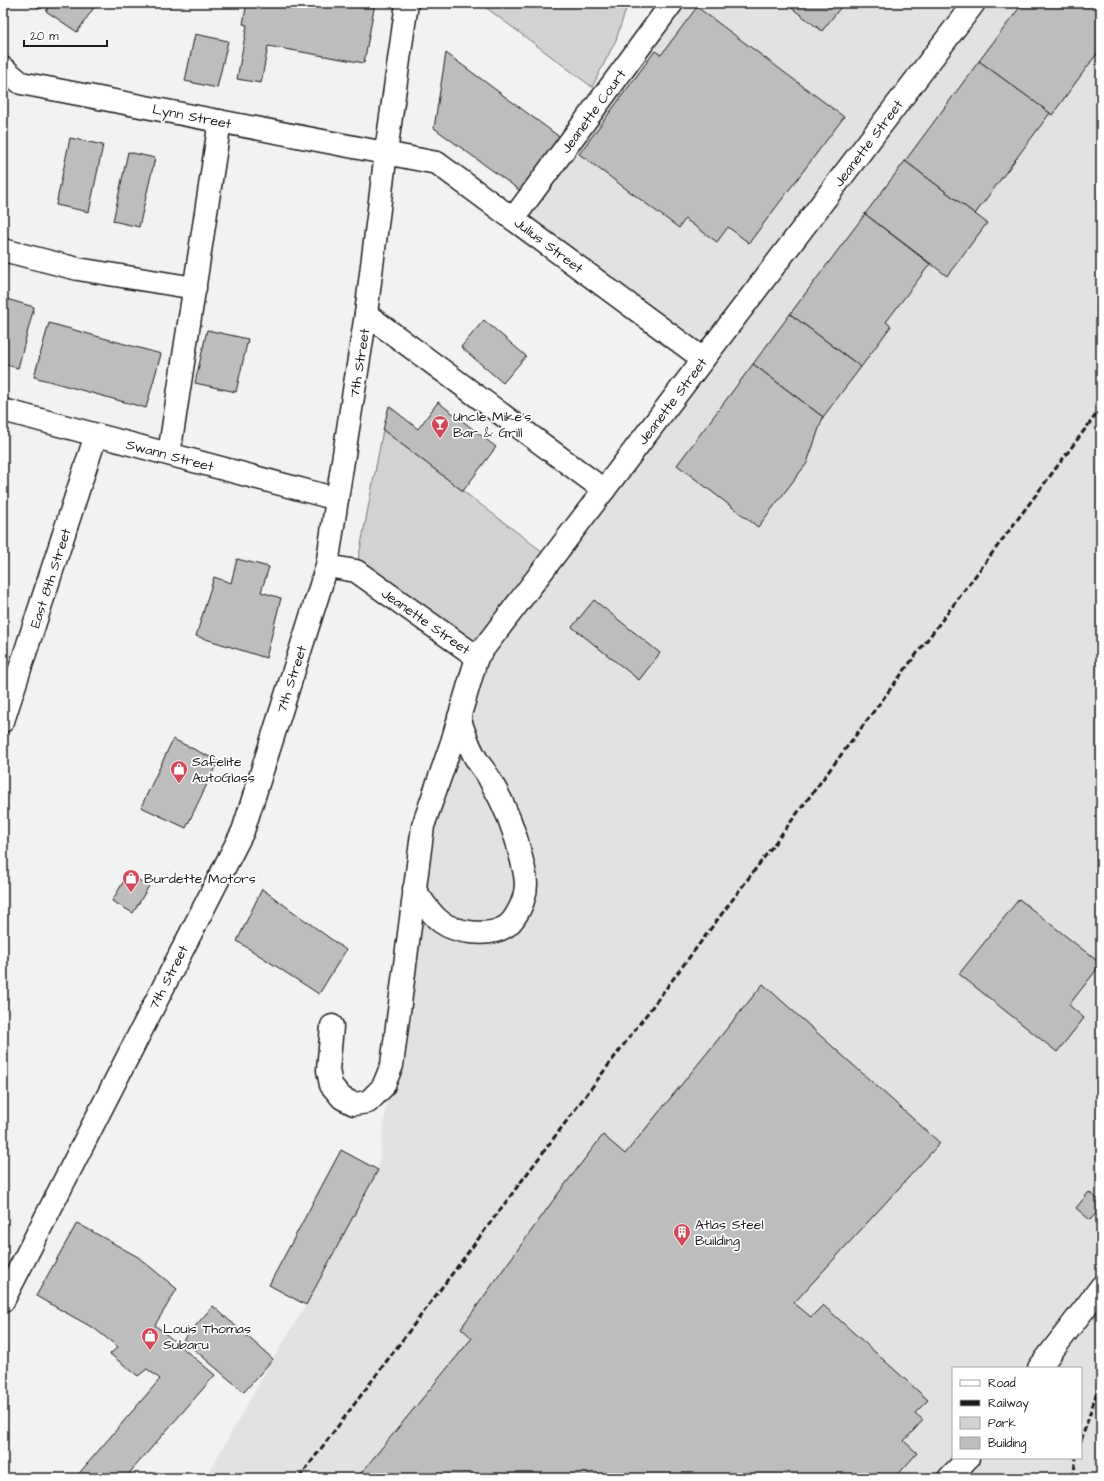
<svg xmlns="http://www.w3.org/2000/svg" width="1104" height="1481" viewBox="0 0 1104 1481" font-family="'Architects Daughter',sans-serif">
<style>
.built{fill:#e2e2e2;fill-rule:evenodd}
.green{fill:#d2d2d2;stroke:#777}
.building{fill:#bdbdbd;stroke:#1c1c1c}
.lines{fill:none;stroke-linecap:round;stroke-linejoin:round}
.minor-casing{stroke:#1c1c1c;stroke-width:25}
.major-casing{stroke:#1c1c1c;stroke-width:25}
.minor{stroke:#fff;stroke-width:22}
.major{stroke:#fff;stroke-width:22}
.rail{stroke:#1c1c1c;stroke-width:3;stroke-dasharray:6 3;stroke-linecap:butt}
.labels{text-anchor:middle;stroke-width:3.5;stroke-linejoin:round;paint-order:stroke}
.street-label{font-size:14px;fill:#1c1c1c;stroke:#fff}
.poi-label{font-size:14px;fill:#1c1c1c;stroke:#fff;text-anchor:start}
</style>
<rect width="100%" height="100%" fill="#f2f2f2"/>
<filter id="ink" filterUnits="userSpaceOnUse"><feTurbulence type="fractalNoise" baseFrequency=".025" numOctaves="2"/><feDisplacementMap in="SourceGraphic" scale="8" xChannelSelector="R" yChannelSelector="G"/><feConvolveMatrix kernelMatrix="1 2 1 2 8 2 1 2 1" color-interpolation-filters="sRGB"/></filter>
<g filter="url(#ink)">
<path class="built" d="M672,3H1101V1478H204L210,1470L273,1359L308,1302L378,1170L423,826L477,657L703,360L513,219ZM953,1368H1081V1458H953Z"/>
<g class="green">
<polygon points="480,3 628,3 616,40 592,87"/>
<polygon points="383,430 552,559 477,657 356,571"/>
</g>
<g class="building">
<polygon points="31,3 44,3 41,9"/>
<polygon points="51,3 91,3 95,6 77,32 46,11"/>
<polygon points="247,3 375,3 364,63 268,46 261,83 237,79 247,25 243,24"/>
<polygon points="785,3 844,3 822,31"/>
<polygon points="1023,3 1101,3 1101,48 1052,115 979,61"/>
<polygon points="697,7 844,117 749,243 728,227 717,242 685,219 679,228 579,154 655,51 661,55"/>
<polygon points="195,34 228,41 217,88 185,81"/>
<polygon points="446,53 561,138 522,192 434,128"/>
<polygon points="979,61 1050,113 975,214 905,161"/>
<polygon points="70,138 103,145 89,212 56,205"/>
<polygon points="128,152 155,158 139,227 113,221"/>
<polygon points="905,161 987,223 947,276 865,214"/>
<polygon points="865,214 930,264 886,322 891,326 861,367 790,314"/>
<polygon points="3,298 34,307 18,368 3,364"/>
<polygon points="790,314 861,367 823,417 753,364"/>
<polygon points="484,320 526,356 503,383 461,347"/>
<polygon points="49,323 161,354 146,408 34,377"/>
<polygon points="207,330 248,339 236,392 195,383"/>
<polygon points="753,364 823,417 807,463 758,527 677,465"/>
<polygon points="438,402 496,447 463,491 383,430 389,406 418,429"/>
<polygon points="237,559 269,567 261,592 281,598 266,658 196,636 214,577 231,583"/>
<polygon points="594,600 660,653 639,680 572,627"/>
<polygon points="173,739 218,761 186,828 141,807"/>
<polygon points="128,874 149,886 133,913 112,901"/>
<polygon points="262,889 346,950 319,994 237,941"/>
<polygon points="1019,899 1101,964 1069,1005 1084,1018 1057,1052 959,974"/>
<polygon points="763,984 940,1143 794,1303 811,1317 823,1305 928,1400 915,1413 923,1420 904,1441 917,1453 895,1478 357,1478 472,1338 461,1328 560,1191 603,1135 625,1154"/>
<polygon points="341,1150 378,1170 306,1305 269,1285"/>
<polygon points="1089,1192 1101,1202 1101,1208 1090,1220 1076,1208"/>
<polygon points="77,1223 138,1257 177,1289 155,1325 215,1375 125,1478 75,1478 160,1379 147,1369 138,1376 110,1354 118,1347 95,1329 36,1296"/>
<polygon points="213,1306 273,1359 244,1392 183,1340"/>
</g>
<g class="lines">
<g class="minor-casing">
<g id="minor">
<polyline points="3,68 21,83 437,163 703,359"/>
<polyline points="513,219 672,3"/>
<polyline points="3,250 78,269 195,288"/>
<polyline points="366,314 604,490"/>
<polyline points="3,410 337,499"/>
<polyline points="169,454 220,121"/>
<polyline points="327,566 356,571 477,657 974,3"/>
<polyline points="3,721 96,435"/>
<path d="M414,889C422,900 430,914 441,922C456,933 489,937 505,927C513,923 522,906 524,897C528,885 525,873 522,861C516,833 505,805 490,780C487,773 482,768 478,762C469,748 464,733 459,717"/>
<polyline points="332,1026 328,1070 331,1085 342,1098 354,1104 368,1102 383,1087 392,1065 423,826 452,742 477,657"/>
<polyline points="1039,1368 1101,1287"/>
<polyline points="949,1478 968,1458"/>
</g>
</g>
<g class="major-casing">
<polyline id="major" points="3,1301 243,831 327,566 337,499 366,314 386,152 407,3"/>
</g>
<use href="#minor" class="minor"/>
<use href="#major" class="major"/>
<g class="rail">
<polyline points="1081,1441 1101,1379"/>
<polyline points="299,1478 1101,408"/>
<polyline points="1073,1478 1076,1458"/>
</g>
</g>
</g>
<defs>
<g id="bar-pin" transform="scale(0.9)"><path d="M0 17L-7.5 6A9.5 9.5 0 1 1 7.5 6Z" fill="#d1495b" stroke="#fff"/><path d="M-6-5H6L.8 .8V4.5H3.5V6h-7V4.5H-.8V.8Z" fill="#fff"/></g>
<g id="shop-pin" transform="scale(0.9)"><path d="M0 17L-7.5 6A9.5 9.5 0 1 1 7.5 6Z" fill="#d1495b" stroke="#fff"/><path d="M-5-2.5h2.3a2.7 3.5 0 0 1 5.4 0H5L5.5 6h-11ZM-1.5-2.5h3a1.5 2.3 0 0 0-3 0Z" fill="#fff"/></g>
<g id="building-pin" transform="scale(0.9)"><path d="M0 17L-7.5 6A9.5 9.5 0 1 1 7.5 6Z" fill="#d1495b" stroke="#fff"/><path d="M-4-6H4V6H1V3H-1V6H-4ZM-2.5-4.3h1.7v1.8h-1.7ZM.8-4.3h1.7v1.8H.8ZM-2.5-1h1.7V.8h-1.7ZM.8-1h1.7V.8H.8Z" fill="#fff"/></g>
</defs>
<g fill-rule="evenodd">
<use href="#bar-pin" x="440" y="424"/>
<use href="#shop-pin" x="179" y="769"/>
<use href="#shop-pin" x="131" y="878"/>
<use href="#building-pin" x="682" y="1232"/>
<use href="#shop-pin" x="150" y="1336"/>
</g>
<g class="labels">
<g class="street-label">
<text transform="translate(593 111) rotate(-54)" y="5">Jeanette Court</text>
<text transform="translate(192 116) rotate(11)" y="5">Lynn Street</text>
<text transform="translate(868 143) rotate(-53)" y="5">Jeanette Street</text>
<text transform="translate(549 245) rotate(37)" y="5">Julius Street</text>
<text transform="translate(359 363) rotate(-81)" y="5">7th Street</text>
<text transform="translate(672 401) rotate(-53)" y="5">Jeanette Street</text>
<text transform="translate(170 455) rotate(15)" y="5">Swann Street</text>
<text transform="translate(50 578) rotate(-72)" y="5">East 8th Street</text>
<text transform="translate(426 621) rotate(35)" y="5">Jeanette Street</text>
<text transform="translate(291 679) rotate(-72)" y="5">7th Street</text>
<text transform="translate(168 977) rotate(-63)" y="5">7th Street</text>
</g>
<g class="poi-label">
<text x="453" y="421">Uncle Mike's<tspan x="453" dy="16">Bar &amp; Grill</tspan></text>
<text x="192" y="766">Safelite<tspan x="192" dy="16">AutoGlass</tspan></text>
<text x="144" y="883">Burdette Motors</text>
<text x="695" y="1229">Atlas Steel<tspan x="695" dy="16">Building</tspan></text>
<text x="163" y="1333">Louis Thomas<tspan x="163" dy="16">Subaru</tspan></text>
</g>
</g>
<rect width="1104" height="1481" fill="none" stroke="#fff" stroke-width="16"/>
<rect x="8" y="8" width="1088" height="1465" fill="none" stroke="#1c1c1c" stroke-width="1.5" filter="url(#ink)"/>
<rect x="952" y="1367" width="130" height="92" fill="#ffffff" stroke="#a4a4a4"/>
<rect x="960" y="1380" width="20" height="6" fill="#ffffff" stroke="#a4a4a4"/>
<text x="988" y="1387" font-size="12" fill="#1c1c1c">Road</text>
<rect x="960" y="1400" width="20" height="6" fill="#1c1c1c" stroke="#a4a4a4"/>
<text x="988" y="1407" font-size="12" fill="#1c1c1c">Railway</text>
<rect x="960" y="1417" width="20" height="12" fill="#d2d2d2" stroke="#a4a4a4"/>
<text x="988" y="1427" font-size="12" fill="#1c1c1c">Park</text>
<rect x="960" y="1437" width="20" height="12" fill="#bdbdbd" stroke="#a4a4a4"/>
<text x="988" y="1447" font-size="12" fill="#1c1c1c">Building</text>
<path d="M24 40v6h83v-6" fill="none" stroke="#1c1c1c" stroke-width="2"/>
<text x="30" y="40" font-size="12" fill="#1c1c1c" stroke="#ffffff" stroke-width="3" paint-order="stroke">20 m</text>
</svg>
